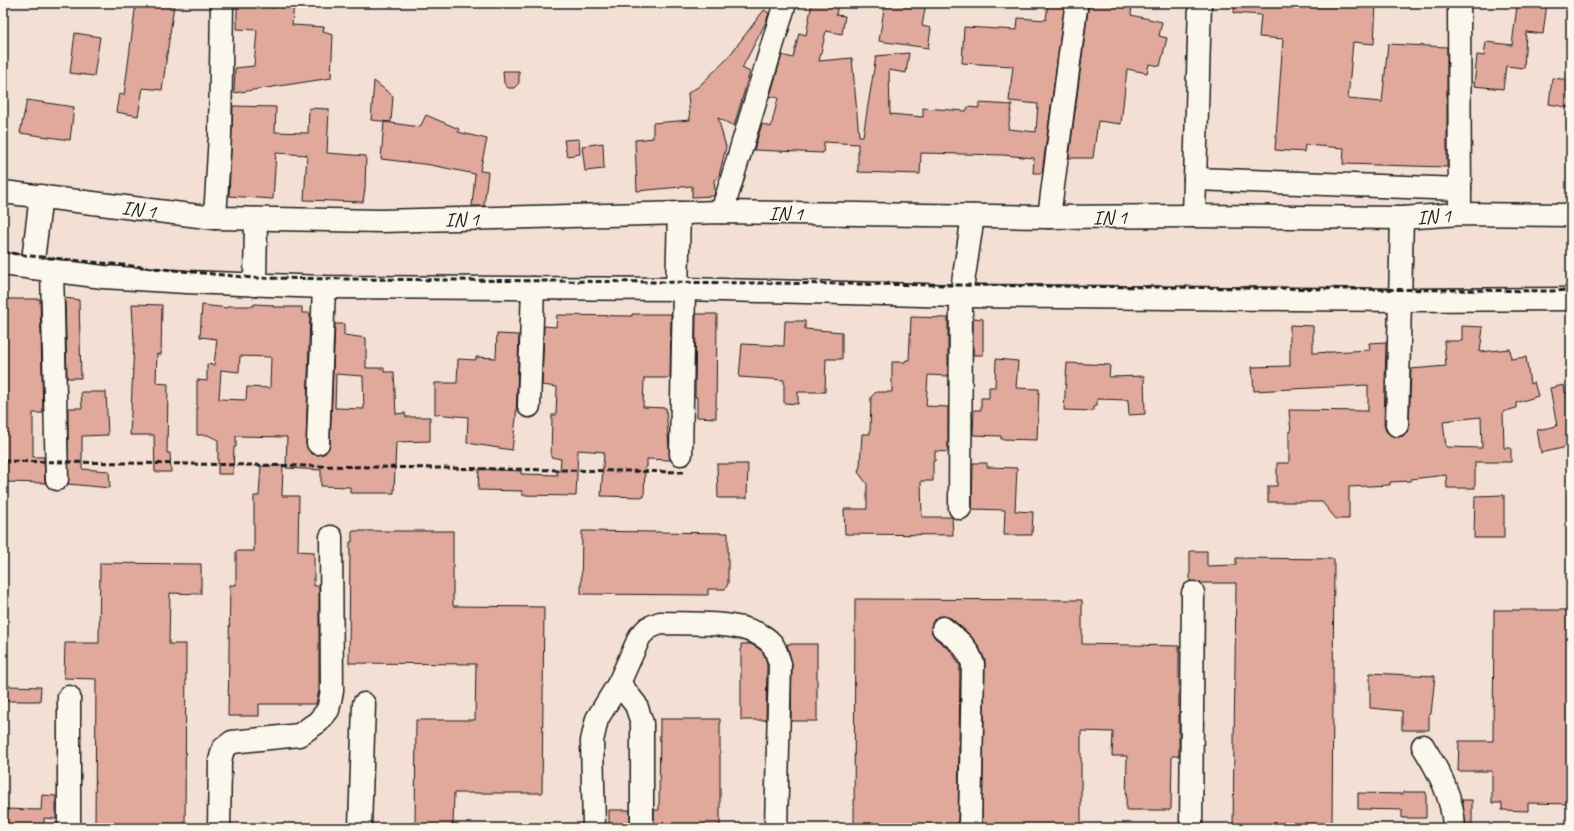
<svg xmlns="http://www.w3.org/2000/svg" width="1574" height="831" viewBox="0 0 1574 831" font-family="Caveat,sans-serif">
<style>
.building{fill:#e1a89c;stroke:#1c1c1c;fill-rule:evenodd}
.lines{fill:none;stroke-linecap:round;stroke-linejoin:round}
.minor-casing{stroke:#1c1c1c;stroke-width:25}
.minor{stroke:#fbf7ec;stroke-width:22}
.rail{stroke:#1c1c1c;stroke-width:3;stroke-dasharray:6 3;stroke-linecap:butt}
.labels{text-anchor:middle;stroke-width:3;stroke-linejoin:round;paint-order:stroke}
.street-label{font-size:20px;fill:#1c1c1c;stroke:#fbf7ec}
</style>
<rect width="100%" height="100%" fill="#f3dfd4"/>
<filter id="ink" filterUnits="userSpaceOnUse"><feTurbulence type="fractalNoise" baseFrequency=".025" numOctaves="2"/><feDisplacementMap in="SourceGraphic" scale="8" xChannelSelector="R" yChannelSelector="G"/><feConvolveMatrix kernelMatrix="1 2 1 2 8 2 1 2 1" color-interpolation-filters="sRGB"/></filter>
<g filter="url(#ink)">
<g class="building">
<polygon points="136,3 174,5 162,90 143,88 138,116 116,112 119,94 124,95"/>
<polygon points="237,3 253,3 273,8 274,3 294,3 292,25 324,27 323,32 333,35 331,78 234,93 235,68 254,66 257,30 237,29"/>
<polygon points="812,3 838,3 836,15 845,16 842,34 826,31 819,61 852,58 859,136 863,136 876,56 909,53 906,73 889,70 890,114 923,117 923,108 966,111 968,107 979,108 979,103 1012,105 1008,129 1036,132 1038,104 1009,101 1013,66 962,63 964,27 1017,30 1018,18 1046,20 1048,3 1065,3 1042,173 1033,173 1034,158 1003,155 921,153 920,174 858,172 858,144 824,142 823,153 754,150 762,124 771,127 778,98 770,96 782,55 793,58 799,33 806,35"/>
<polygon points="885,3 926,3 922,26 931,28 928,48 879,41"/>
<polygon points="1087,3 1132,3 1131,15 1162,22 1159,36 1167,38 1160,66 1149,64 1147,73 1127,69 1121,124 1098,121 1093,158 1069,158 1088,10"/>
<polygon points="1235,3 1376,3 1374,44 1353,42 1348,99 1382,102 1388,44 1447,47 1447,167 1343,164 1344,148 1305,145 1304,152 1275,150 1283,39 1259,37 1261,15 1234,13"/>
<polygon points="1519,3 1547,3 1543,34 1526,32 1524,68 1506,66 1503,89 1474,86 1477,55 1484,56 1486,42 1512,45 1517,6 1519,6"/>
<polygon points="764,10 769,13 766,22 742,68 750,72 734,126 718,118 726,147 719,176 714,180 715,191 714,196 692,197 692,186 637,191 635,140 653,138 653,123 690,120 688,93 698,87 726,60"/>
<polygon points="75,33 100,37 94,76 70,73"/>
<polygon points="503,71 519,71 519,83 514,88 508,88 504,83"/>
<polygon points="1552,78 1571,80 1571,108 1549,104"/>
<polygon points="374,81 393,96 391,122 371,120"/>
<polygon points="27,100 74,107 70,140 20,133"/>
<polygon points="233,106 276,107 275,132 308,133 309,108 329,109 327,153 366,156 365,188 363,202 304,200 307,155 276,153 273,199 229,196"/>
<polygon points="426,115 459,129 458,132 487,139 480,171 488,172 484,206 472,206 475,174 431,165 381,159 384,122 420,127"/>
<polygon points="579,139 580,154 567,156 564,140"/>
<polygon points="603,143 604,169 585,171 582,146"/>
<polygon points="65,298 79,300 81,378 67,378"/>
<polygon points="4,299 40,299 43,413 33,413 33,457 44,457 45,483 3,482"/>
<polygon points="132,304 162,305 161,355 157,354 156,383 168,384 167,453 170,453 171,472 155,472 154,435 130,435 134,342"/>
<path d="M254,304L273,305V307H302V313H310L306,443L307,448L311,453L317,455L323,454L328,450L330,444L335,324H344V335L366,338V368H384V372H394L396,414L405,413L406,417H430V441L396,442L394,493H350V487L321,486V470L286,468L287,437L236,436V447H234L233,474H218V440L208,435H197V380L207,381V364L214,365L217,339L200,337L202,305L228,308V306H254ZM240,356L271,357L270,388L247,387L246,400L219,399L221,370L239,372ZM336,374L363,376L364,409L335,408Z"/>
<polygon points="632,314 671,314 670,378 644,378 643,407 666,408 670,460 647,459 647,467 645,467 644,497 601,496 604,452 578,450 576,496 522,495 522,491 478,490 479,469 521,471 521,474 558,475 556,471 560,471 561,459 551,457 552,415 556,415 557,387 542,385 544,326 556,327 557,315 632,316"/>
<polygon points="696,314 717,314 716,418 697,417 697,397 695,397"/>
<polygon points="911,317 948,318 948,376 928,375 926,406 948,407 948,452 935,451 935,461 933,461 933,481 921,481 922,517 952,517 953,535 845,534 844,509 867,509 867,484 858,472 860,466 862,434 870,434 871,397 876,392 892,392 892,362 905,362 906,360 909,360"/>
<polygon points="973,318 983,319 983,355 973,355"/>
<polygon points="785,321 805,321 805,329 842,332 842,359 826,359 825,392 798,392 798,404 784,403 784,380 739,377 742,344 784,346"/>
<path d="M1290,325L1313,326V353L1370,350L1369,343L1386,342L1384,425L1386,431L1390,435L1397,437L1403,436L1407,432L1409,426L1411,369L1446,366L1444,341H1462V326L1483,327L1480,352L1510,349L1511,359L1526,357L1530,384L1534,382L1538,396L1516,403V408L1503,412L1504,448H1511V462H1475V488H1447L1446,475L1411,479V481L1390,482V485L1349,487V519H1336L1322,502H1268V486H1277V463H1289V432H1291L1289,410L1368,411V385L1254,391L1252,367L1290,366ZM1481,417L1482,448L1446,447L1443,421Z"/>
<polygon points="497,334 519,335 516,418 512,450 467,443 468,417 435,414 435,383 457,383 458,359 476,360 476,357 496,358"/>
<polygon points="996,359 1018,361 1016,388 1039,389 1037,440 1001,439 1001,436 973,435 974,410 981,410 981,398 989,398 989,387 995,387"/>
<polygon points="1067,363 1110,365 1109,377 1144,376 1145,414 1129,415 1128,400 1097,399 1097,406 1093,407 1093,411 1064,410"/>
<polygon points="1564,385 1565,393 1571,392 1571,446 1541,453 1537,430 1557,426 1550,388"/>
<polygon points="81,392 106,392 108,435 82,436 82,469 109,471 110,488 68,484 68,408 82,408"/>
<polygon points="973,463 987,463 987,467 1017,468 1015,511 1033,512 1032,535 1004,535 1005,510 972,509"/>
<polygon points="717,464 748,464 747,498 718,498"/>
<polygon points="261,466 283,466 282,496 299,496 298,551 314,552 314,586 319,586 319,690 316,704 259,704 259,716 228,716 230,585 236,585 236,551 254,551 254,496 259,496"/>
<polygon points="1504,495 1504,538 1474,538 1475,496"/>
<polygon points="352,531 453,531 453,606 544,607 542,793 454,793 453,828 415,828 416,720 475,720 476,664 349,663 350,542 352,542"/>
<polygon points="582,531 728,533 728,584 725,589 708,589 708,595 581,594"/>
<polygon points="1190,551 1207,551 1207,566 1236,565 1236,558 1334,559 1332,828 1233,828 1236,583 1200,583 1190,581"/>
<polygon points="100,563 201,564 201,594 170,593 169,644 186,644 185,828 95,828 96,679 64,678 65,643 99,643"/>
<polygon points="855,599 1082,600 1082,644 1179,646 1179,756 1172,756 1171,809 1170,810 1126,810 1127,756 1112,756 1113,732 1081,731 1081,828 982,828 985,660 979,647 971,636 951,618 944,616 938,617 934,620 931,627 932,633 935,638 952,652 960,666 958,828 854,828"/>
<polygon points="1494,610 1571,610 1571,804 1528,803 1528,811 1502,810 1502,803 1492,803 1492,771 1458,771 1459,741 1493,741"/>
<polygon points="741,644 751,644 756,647 763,652 766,660 767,666 766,720 741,720"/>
<polygon points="787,644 817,644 817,721 791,721 792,664"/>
<polygon points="1370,673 1435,676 1431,714 1429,714 1429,730 1402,730 1402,711 1370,708"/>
<polygon points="9,686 41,687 40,701 4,701 4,687"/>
<polygon points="660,719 720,719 720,828 654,828 654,810 659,810"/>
<polygon points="1403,792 1426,792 1426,818 1402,818 1402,810 1358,809 1358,793 1403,794"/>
<polygon points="42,795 56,796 56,819 44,818 44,828 3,828 3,809 41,810"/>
<polygon points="1462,800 1472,800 1472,828 1466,828"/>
<rect x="609" y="810" width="21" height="18"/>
</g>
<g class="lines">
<g class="minor-casing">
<g id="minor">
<polyline points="1459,3 1460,204"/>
<polyline points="1195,179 1460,189"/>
<polyline points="3,192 215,218 381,221 722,212 1049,217 1194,216 1402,218 1460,214 1571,215"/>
<polyline points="722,212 785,3"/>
<polyline points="1194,216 1200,3"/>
<polyline points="1049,217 1076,8"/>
<polyline points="215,218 220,135 222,3"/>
<polyline points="3,264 103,277 186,282 324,287 684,289 961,296 1399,300 1571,299"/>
<polyline points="32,268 41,196"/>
<polyline points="52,270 57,479"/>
<polyline points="255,285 256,219"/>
<polyline points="677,289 679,213"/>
<polyline points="529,406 533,288"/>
<polyline points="1397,425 1402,218"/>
<polyline points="318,443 324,287"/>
<polyline points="681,454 684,289"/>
<polyline points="960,508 961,296 973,216"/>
<path d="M943,628C958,640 967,646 973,664L970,828"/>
<polyline points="619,683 636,705 642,723 642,828"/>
<polyline points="69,697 69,828"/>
<path d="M1423,746C1439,772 1453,797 1454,828"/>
<polyline points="219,828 220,761 223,749 232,742 299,735 318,722 328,710 332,691 331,537"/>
<polyline points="360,828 364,704"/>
<path d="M594,828L592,741L597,719L619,683L640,636L648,628L660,623C691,624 751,619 772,644C776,649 778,658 780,664L776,828"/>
<polyline points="1191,828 1193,593"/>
</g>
</g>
<use href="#minor" class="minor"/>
<g class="rail">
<polyline points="3,252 31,256 254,278 1552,291 1571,290"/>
<polyline points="3,461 685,472"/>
</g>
</g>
</g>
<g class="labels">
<g class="street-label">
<text transform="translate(139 209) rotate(7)" y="7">IN 1</text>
<text transform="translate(786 213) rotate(1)" y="7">IN 1</text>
<text transform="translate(1434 216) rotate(-4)" y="7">IN 1</text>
<text transform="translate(1110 217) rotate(-1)" y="7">IN 1</text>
<text transform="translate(462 219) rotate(-1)" y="7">IN 1</text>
</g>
</g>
<rect width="1574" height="831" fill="none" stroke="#fbf7ec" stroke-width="16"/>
<rect x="8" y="8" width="1558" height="815" fill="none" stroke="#1c1c1c" stroke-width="1.5" filter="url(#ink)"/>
</svg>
